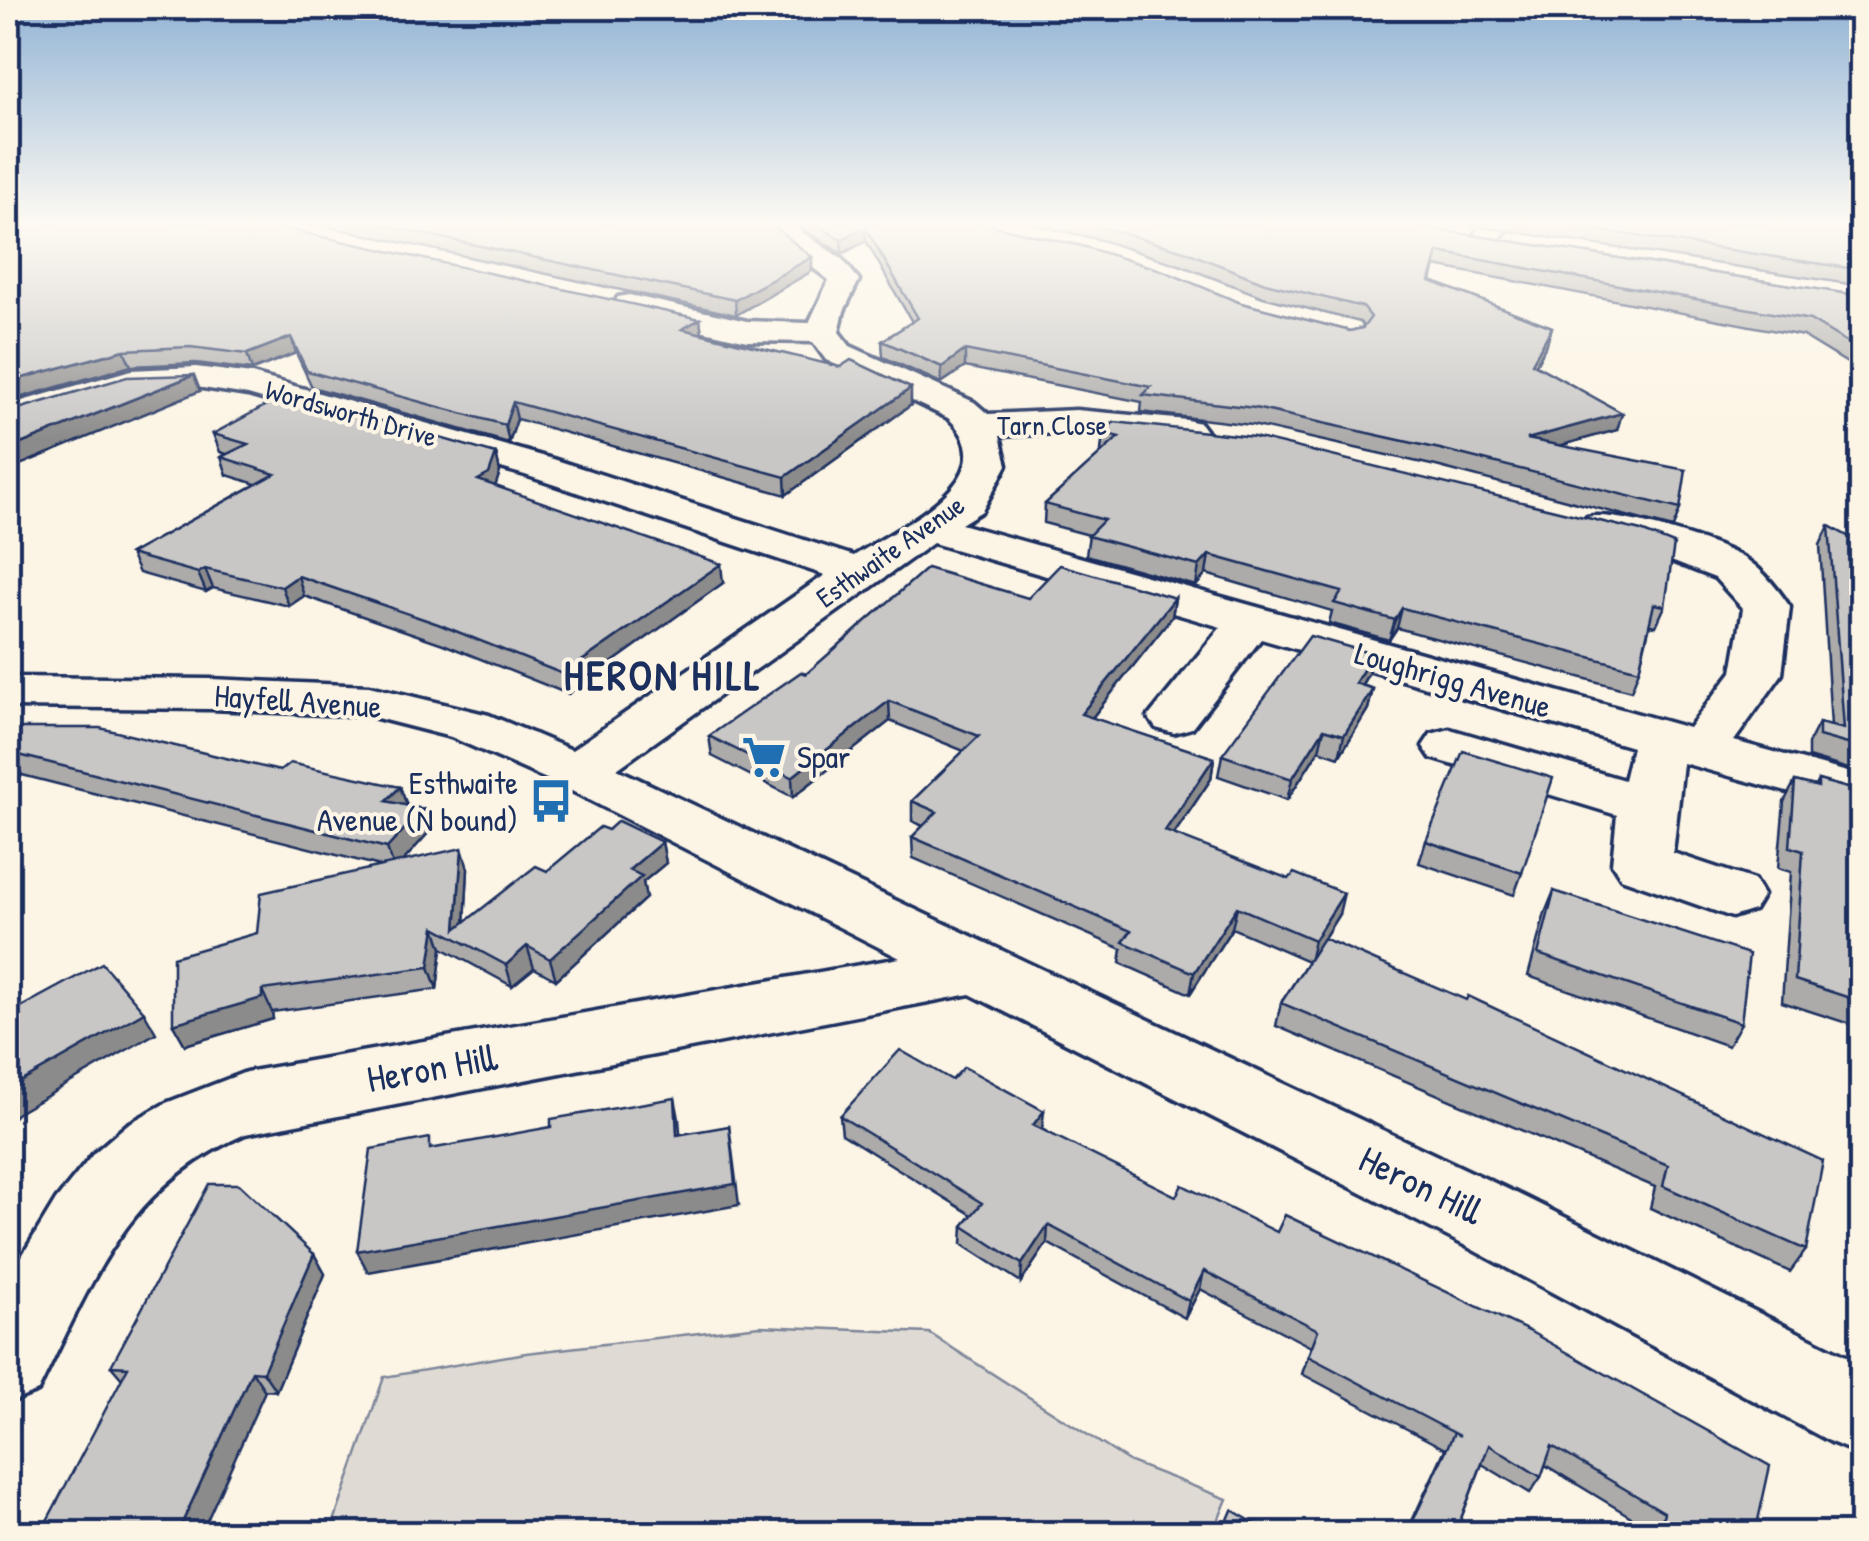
<svg xmlns="http://www.w3.org/2000/svg" width="1869" height="1541" viewBox="0 0 1869 1541" font-family="'Patrick Hand',sans-serif">
<style>
.green{fill:#dfdbd4;stroke:#7d8599;stroke-width:2.5}
.lines{fill:none;stroke-linecap:round;stroke-linejoin:round}
.minor-casing{stroke:#1b2f5e;stroke-width:7}
.minor{fill:#fcf5e5;fill-rule:evenodd}
.wall{fill:#acabaa;stroke:#1b2f5e;stroke-width:2.5}
.shaded-wall{fill:#8c8b8b;stroke:#1b2f5e;stroke-width:2.5}
.building{fill:#c8c7c6;stroke:#1b2f5e;stroke-width:2.5}
.labels{text-anchor:middle;stroke-width:8;stroke-linejoin:round;paint-order:stroke}
.far-street-label{font-size:28px;fill:#1b2f5e;stroke:#fcf5e5}
.street-label{font-size:32px;fill:#1b2f5e;stroke:#fcf5e5}
.poi-label{font-size:32px;fill:#1b2f5e;stroke:#fcf5e5;text-anchor:start}
.near-street-label{font-size:38px;fill:#1b2f5e;stroke:#fcf5e5}
.district-label{font-size:42px;font-weight:bold;letter-spacing:2.5px;fill:#1b2f5e;stroke:#fcf5e5}
</style>
<rect width="100%" height="100%" fill="#fcf5e5"/>
<filter id="ink" filterUnits="userSpaceOnUse"><feTurbulence type="fractalNoise" baseFrequency=".01" numOctaves="2"/><feDisplacementMap in="SourceGraphic" scale="20" xChannelSelector="R" yChannelSelector="G"/><feConvolveMatrix kernelMatrix="1 2 1 2 8 2 1 2 1" color-interpolation-filters="sRGB"/></filter>
<g filter="url(#ink)">
<polygon class="green" points="760,1326 929,1333 1130,1462 1227,1499 1213,1533 330,1533 384,1377 526,1353"/>
<g class="lines">
<g class="minor-casing">
<g id="minor">
<path d="M776,223H803L800,231L842,259L859,280L844,311L839,332L850,346L974,402L988,414L1076,410L1187,420L1200,423L1206,431L1200,439L1187,442L1076,432L1000,436L1007,465L982,511L961,524L1689,728L1732,672L1743,609L1715,578L1635,547L1587,535L1581,526L1587,517C1615,510 1722,543 1747,560C1763,570 1780,592 1790,607L1782,674L1734,741L1862,776V813L1683,763L1673,853L1754,880L1763,895L1754,910L1732,917L1621,878L1612,864L1617,815L1431,758L1423,746L1431,734L1450,729L1624,780L1632,747L1261,639L1192,728L1174,733L1156,728L1148,717L1221,627L933,543L617,769L1520,1195L1862,1364V1455L1831,1442L1464,1245L970,994L245,1134C124,1187 93,1281 38,1391L8,1403V1279L56,1200L94,1153L128,1124L166,1103L246,1072L900,958L558,784L451,737L369,716L211,709L8,707V677L211,679L369,686L489,715L572,750L825,575L525,475L248,395L196,387L133,390L8,427V405L131,370L196,367L252,374L553,459L854,556C895,529 1013,477 948,418L826,360L813,342L747,341L618,311L614,304L618,297L629,295L747,321L809,323L829,280L775,239L771,233Z"/>
<polygon points="1484,223 1513,223 1494,245 1484,247 1470,239"/>
</g>
</g>
<use href="#minor" class="minor"/>
</g>
<g class="wall">
<polygon points="8,223 700,319 702,334 911,405 786,495 517,419 509,443 312,387 296,353 252,370 196,363 131,366"/>
<polygon points="312,223 774,223 772,225 812,271 736,315"/>
<polygon points="804,223 981,223 1241,303 1350,331 1364,327 1360,322 1263,297 1182,266 1101,240 1028,223 1395,223 1862,296 1862,372 1803,336 1435,266 1431,281 1552,327 1547,343 1536,365 1622,413 1617,430 1561,445 1680,509 1673,528 1436,466 1252,425 1141,412 1142,402 965,367 941,383 883,357 882,341 912,322 866,241 842,254 805,230"/>
<polygon points="1457,223 1862,223 1862,286"/>
<polygon points="1114,422 1665,606 1656,626 1650,625 1639,670 1631,691 1397,628 1389,640 1329,623 1332,611 1206,574 1196,586 1086,555 1089,535 1044,523 1045,504 1103,452 1101,451 1103,433"/>
<polygon points="213,434 496,454 500,472 495,486 723,583 568,694 443,644 304,596 289,606 213,588 206,592 139,573 130,554 256,484 227,475 221,457 227,454 220,452"/>
<polygon points="1829,526 1862,544 1862,773 1808,757 1808,744 1819,723 1831,726 1820,545"/>
<polygon points="1028,598 1175,598 1172,617 1092,718 1214,758 1211,779 1174,834 1339,914 1324,938 1806,1250 1790,1272 1650,1208 1655,1187 1276,1026 1281,1003 1308,961 1232,928 1190,994 1120,963 1122,949 913,858 912,837 923,826 912,821 912,801 964,751 890,721 793,797 712,756 709,736 806,674"/>
<polygon points="1368,674 1362,685 1373,689 1368,709 1339,757 1319,750 1287,800 1218,776 1222,755"/>
<polygon points="8,728 280,771 400,787 407,806 430,831 403,861 468,869 465,922 547,871 608,830 662,842 666,863 643,882 646,898 556,980 534,968 512,986 442,948 437,989 272,1012 273,1019 185,1045 173,1024 257,933 380,866 22,775 8,792"/>
<polygon points="1818,780 1862,792 1862,1028 1782,1002 1791,872 1778,868 1784,802 1795,781 1815,786"/>
<polygon points="1426,841 1522,873 1514,895 1419,863"/>
<polygon points="1554,891 1741,1023 1728,1046 1528,976 1545,913"/>
<polygon points="952,1080 1042,1129 1755,1534 1650,1534 1651,1529 1545,1465 1541,1477 1530,1493 1482,1464 1455,1534 1406,1534 1445,1449 1302,1374 1311,1347 1200,1289 1185,1318 1047,1243 1021,1282 962,1244 963,1226 972,1215 842,1134 840,1116"/>
<polygon points="314,1254 325,1274 276,1391 122,1379 111,1366"/>
</g>
<g class="shaded-wall">
<polygon points="865,227 866,241 842,254 841,240"/>
<polygon points="812,257 812,271 736,315 735,300"/>
<polygon points="700,319 702,335 682,329"/>
<polygon points="1552,327 1547,343 1528,380 1532,363"/>
<polygon points="291,337 296,353 252,370 247,354"/>
<polygon points="124,350 131,366 8,401 8,382"/>
<polygon points="965,350 965,367 941,383 942,367"/>
<polygon points="194,375 200,391 8,470 8,449"/>
<polygon points="911,388 911,405 786,495 785,477"/>
<polygon points="513,402 517,419 509,443 505,425"/>
<polygon points="1622,413 1617,430 1522,456 1527,439"/>
<polygon points="496,454 500,472 493,493 478,480"/>
<polygon points="1209,555 1206,574 1196,586 1199,566"/>
<polygon points="721,564 723,583 568,694 563,674"/>
<polygon points="205,569 213,588 206,592 198,573"/>
<polygon points="298,576 304,596 289,606 282,587"/>
<polygon points="1175,598 1172,617 1079,734 1081,714"/>
<polygon points="1402,608 1397,628 1389,640 1395,620"/>
<polygon points="1373,654 1368,674 1350,704 1355,683"/>
<polygon points="1373,689 1368,709 1339,757 1344,735"/>
<polygon points="889,701 890,721 793,797 792,777"/>
<polygon points="1324,729 1319,750 1287,800 1292,779"/>
<polygon points="11,753 22,775 8,792 8,757"/>
<polygon points="1214,758 1211,779 1162,852 1165,831"/>
<polygon points="400,787 408,808 386,801"/>
<polygon points="423,809 430,831 395,870 387,848"/>
<polygon points="662,842 666,863 643,882 646,898 556,980 550,959 629,870"/>
<polygon points="462,848 468,869 464,942 456,929"/>
<polygon points="1344,893 1339,914 1309,962 1314,940"/>
<polygon points="1237,907 1232,928 1190,994 1194,973"/>
<polygon points="435,927 442,948 437,989 429,967"/>
<polygon points="527,946 534,968 512,986 506,965"/>
<polygon points="262,990 272,1012 273,1019 185,1045 173,1024"/>
<polygon points="144,1012 156,1033 16,1114 8,1123 8,1089"/>
<polygon points="675,1098 679,1119 682,1157 677,1135"/>
<polygon points="1044,1111 1042,1130 1033,1125"/>
<polygon points="729,1126 739,1205 368,1272 357,1251"/>
<polygon points="1048,1225 1047,1243 1021,1282 1022,1264"/>
<polygon points="314,1254 325,1274 276,1391 263,1372"/>
<polygon points="1204,1271 1200,1289 1185,1318 1189,1301"/>
<polygon points="252,1371 265,1391 201,1534 177,1534"/>
</g>
<g class="building">
<polygon points="8,223 259,223 700,319 682,329 840,367 851,360 911,388 785,477 513,402 505,425 307,371 291,337 247,354 190,347 124,350 8,382"/>
<polygon points="372,223 770,223 812,257 735,300"/>
<polygon points="815,223 981,223 1082,246 1161,270 1241,303 1350,331 1363,328 1371,317 1363,307 1265,283 1184,251 1088,223 1395,223 1862,296 1862,351 1810,320 1438,252 1430,281 1552,327 1532,363 1622,413 1527,439 1686,470 1680,509 1440,449 1255,408 1143,395 1151,387 965,350 942,367 882,341 918,318 865,227 841,240"/>
<polygon points="1550,223 1862,223 1862,270"/>
<polygon points="194,375 8,449 8,412 127,377"/>
<polygon points="287,394 496,454 489,474 478,480 721,564 563,674 438,624 298,576 282,587 205,569 198,573 130,554 275,474 221,457 248,444 213,434"/>
<polygon points="1114,422 1254,437 1641,531 1674,544 1665,606 1654,604 1639,670 1402,608 1395,620 1334,603 1342,592 1209,555 1199,566 1088,536 1104,520 1045,504 1119,437 1103,433"/>
<polygon points="1829,526 1862,544 1862,748 1819,736 1819,723 1844,729"/>
<polygon points="1060,565 1175,598 1081,714 1214,758 1165,831 1289,879 1294,873 1344,893 1314,940 1237,907 1194,973 1123,942 1131,931 912,837 937,812 912,801 979,736 889,701 792,777 709,736 801,672 806,674 927,568 1028,598"/>
<polygon points="1310,636 1373,654 1355,683 1373,689 1344,735 1324,729 1292,779 1222,755"/>
<polygon points="8,728 100,728 280,771 290,763 400,787 386,801 423,809 387,848 11,753 8,757"/>
<polygon points="1463,751 1553,778 1522,873 1426,841"/>
<polygon points="1818,780 1862,792 1862,1002 1795,980 1803,851 1790,847 1795,781 1818,787"/>
<polygon points="618,821 662,842 629,870 642,876 550,959 527,946 506,965 435,927 429,967 262,990 262,998 173,1024 173,957 257,933 261,893 462,848 456,929 536,866 547,871 600,827 608,830"/>
<polygon points="1554,891 1749,954 1741,1023 1538,954"/>
<polygon points="1323,938 1466,1000 1468,996 1823,1161 1806,1250 1663,1186 1668,1165 1281,1003"/>
<polygon points="102,963 144,1012 8,1089 8,1014"/>
<polygon points="900,1050 952,1080 964,1067 1044,1111 1033,1125 1176,1196 1182,1185 1277,1232 1285,1215 1529,1331 1770,1466 1755,1534 1667,1534 1660,1530 1664,1512 1552,1446 1541,1477 1489,1445 1455,1534 1407,1534 1454,1433 1460,1436 1308,1356 1318,1330 1204,1271 1189,1301 1048,1225 1022,1264 963,1226 982,1203 840,1116"/>
<polygon points="675,1098 677,1135 729,1126 735,1184 357,1251 371,1149 430,1138 430,1149 551,1127 551,1119"/>
<polygon points="209,1184 239,1184 314,1254 263,1372 252,1371 177,1534 40,1534 128,1367 111,1366"/>
<polygon points="1232,1510 1273,1534 1222,1534"/>
</g>
</g>
<linearGradient id="sky" x2="0" y2="1"><stop stop-color="#92b4d5"/><stop offset="0.51" stop-color="#fefaf3"/><stop offset="1" stop-color="#fefaf3" stop-opacity="0"/></linearGradient>
<rect width="1869" height="439" fill="url(#sky)"/>
<defs>
<g id="supermarket-bare" transform="scale(3.45)"><path d="M-6-5.5h2.5l.6 2H6L4.5 2H-2.5L-4.4-4H-6ZM-1.5 3.2a1.3 1.3 0 1 0 .1 0ZM3 3.2a1.3 1.3 0 1 0 .1 0Z" fill="#1f6fb2" stroke="#fcf5e5" stroke-width="2.5" paint-order="stroke"/></g>
<g id="bus-bare" transform="scale(3.45)"><path d="M-5-6H5V4H4V6H2V4H-2V6H-4V4H-5ZM-3.5-4V0h7V-4ZM-3.5 1.2v1.5H-2V1.2ZM2 1.2v1.5H3.5V1.2Z" fill="#1f6fb2" stroke="#fcf5e5" stroke-width="2.5" paint-order="stroke"/></g>
</defs>
<g fill-rule="evenodd">
<use href="#supermarket-bare" x="764" y="757"/>
<use href="#bus-bare" x="551" y="801"/>
</g>
<g class="labels">
<g class="far-street-label">
<text transform="translate(351 413) rotate(16)" y="10">Wordsworth Drive</text>
<text x="1052" y="435">Tarn Close</text>
<text transform="translate(890 551) rotate(-35)" y="10">Esthwaite Avenue</text>
</g>
<g class="street-label">
<text transform="translate(1453 680) rotate(16)" y="11">Loughrigg Avenue</text>
<text transform="translate(298 701) rotate(4)" y="11">Hayfell Avenue</text>
</g>
<g class="poi-label">
<text x="797" y="768">Spar</text>
<text x="518" y="794" text-anchor="end">Esthwaite<tspan x="518" dy="37">Avenue (N bound)</tspan></text>
</g>
<g class="near-street-label">
<text transform="translate(432 1068) rotate(-10)" y="13">Heron Hill</text>
<text transform="translate(1421 1185) rotate(26)" y="13">Heron Hill</text>
</g>
<g class="district-label">
<text x="663" y="690">HERON HILL</text>
</g>
</g>
<rect width="1869" height="1541" fill="none" stroke="#fcf5e5" stroke-width="40"/>
<rect x="20" y="20" width="1829" height="1501" fill="none" stroke="#1b2f5e" stroke-width="4" filter="url(#ink)"/>
</svg>
